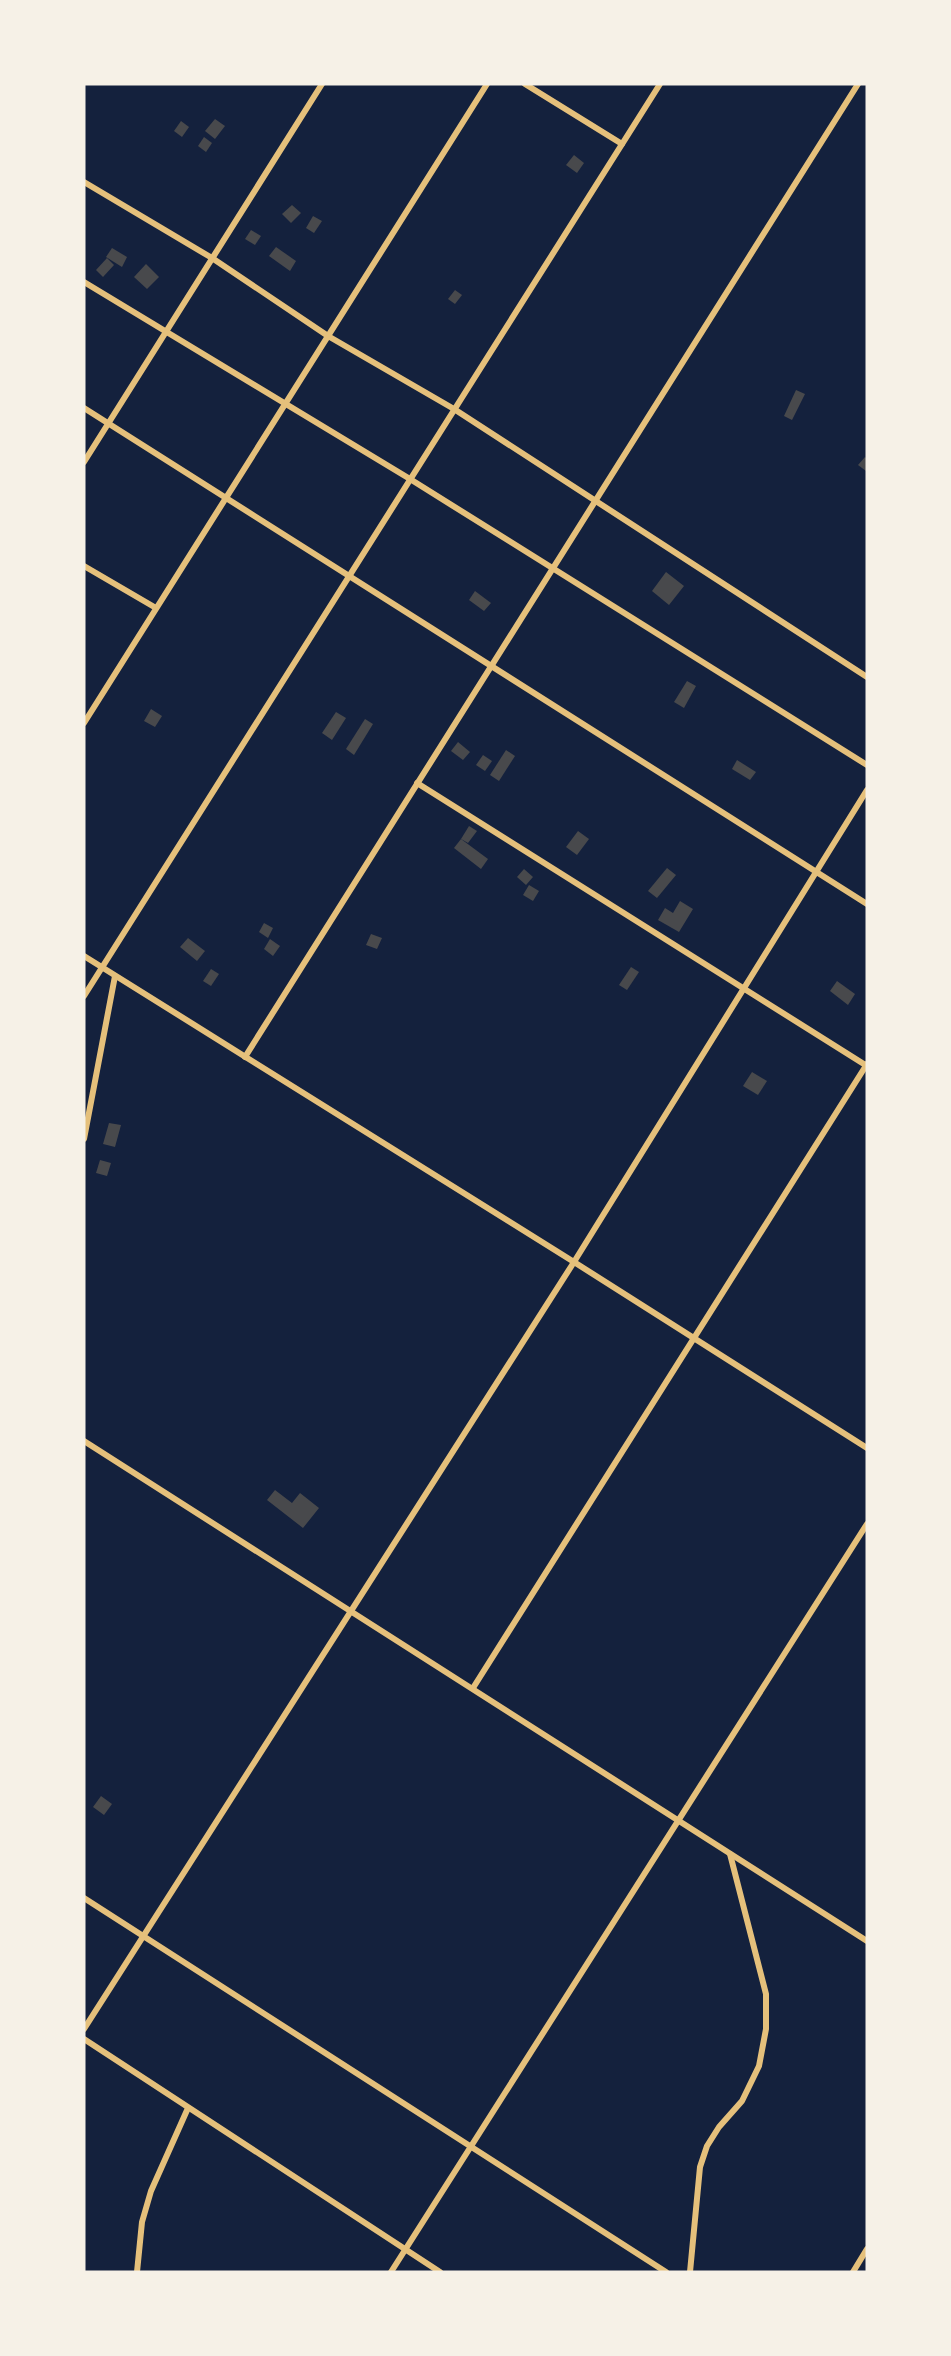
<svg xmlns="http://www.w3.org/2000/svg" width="951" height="2356" viewBox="0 0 951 2356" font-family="Karla,sans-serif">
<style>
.building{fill:#48494c}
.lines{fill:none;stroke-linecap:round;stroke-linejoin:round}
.minor{stroke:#e5c07b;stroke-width:6}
</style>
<rect width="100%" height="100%" fill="#14213d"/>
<g class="building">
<polygon points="215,119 225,126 215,139 205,131"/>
<polygon points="181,121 189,127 182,137 174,131"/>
<polygon points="204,137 212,143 206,152 198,146"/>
<polygon points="574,155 584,163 577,173 566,165"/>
<polygon points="292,205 301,213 291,223 282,214"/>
<polygon points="313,216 322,221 314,233 306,228"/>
<polygon points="251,230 261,236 255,245 245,239"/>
<polygon points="276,247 296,261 290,271 269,256"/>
<polygon points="112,248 127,257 122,267 106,257"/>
<polygon points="107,258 114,265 103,277 96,270"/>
<polygon points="146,264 159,277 147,289 134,277"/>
<polygon points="455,290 462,295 455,304 448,299"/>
<polygon points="796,390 805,394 792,420 784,416"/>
<polygon points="865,457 867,459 866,471 858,465"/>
<polygon points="666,572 684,586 669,605 652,591"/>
<polygon points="475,591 491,603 484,611 469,600"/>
<polygon points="687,681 696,686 684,708 674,702"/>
<polygon points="151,709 162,716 155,727 144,721"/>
<polygon points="336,712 346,718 332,740 322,733"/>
<polygon points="365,719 373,724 354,755 346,749"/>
<polygon points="458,742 470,752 463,760 451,751"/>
<polygon points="506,750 515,756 499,781 490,775"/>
<polygon points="483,755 492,761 485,771 476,765"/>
<polygon points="737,760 756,772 750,780 732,769"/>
<polygon points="469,826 477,831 468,843 461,839"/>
<polygon points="578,831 589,839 577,855 566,847"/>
<polygon points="461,839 488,859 481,869 454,848"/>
<polygon points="667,868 676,875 657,898 648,891"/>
<polygon points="524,869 533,877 526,885 517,877"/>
<polygon points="529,885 539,891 533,901 523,895"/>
<polygon points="680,901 693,909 679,932 658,920 665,908 673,913"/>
<polygon points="264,923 273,928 268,938 259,932"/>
<polygon points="371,934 382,938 377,949 366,945"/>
<polygon points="188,938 205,951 197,961 180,947"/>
<polygon points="270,939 280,946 273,956 264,949"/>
<polygon points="631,967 639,972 627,990 619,985"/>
<polygon points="211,969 219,974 211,986 203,981"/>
<polygon points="837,981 855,994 848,1005 830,991"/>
<polygon points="752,1072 767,1081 758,1095 743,1086"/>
<polygon points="109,1123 121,1125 115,1147 103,1144"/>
<polygon points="100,1160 111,1163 107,1176 96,1173"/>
<polygon points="275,1490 292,1503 300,1493 319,1508 303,1528 267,1500"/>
<polygon points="101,1796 112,1804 104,1815 93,1807"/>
</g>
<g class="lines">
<g class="minor">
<polyline points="525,84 622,144"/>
<polyline points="84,182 212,258 328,336 454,409 867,677"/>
<polyline points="84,282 410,479 867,765"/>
<polyline points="84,408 867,904"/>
<polyline points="84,462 322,84"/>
<polyline points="84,566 156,608"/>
<polyline points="84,723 487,84"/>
<polyline points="417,783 867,1066"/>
<polyline points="84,956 574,1262 867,1448"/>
<polyline points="84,996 660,84"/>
<polyline points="245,1057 858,84"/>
<polyline points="84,1139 115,976"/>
<polyline points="84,1441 867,1941"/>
<polyline points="473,1688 867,1064"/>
<polyline points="84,1898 666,2272"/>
<polyline points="84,2029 574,1262 867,790"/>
<polyline points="84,2039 440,2272"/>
<polyline points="137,2272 142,2222 151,2191 188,2108"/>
<polyline points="391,2272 867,1524"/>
<polyline points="690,2272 700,2167 707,2146 719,2127 742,2101 759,2066 766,2029 766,1994 730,1854"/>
<polyline points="853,2272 867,2249"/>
</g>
</g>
<rect width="951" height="2356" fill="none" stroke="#f6f1e7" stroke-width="171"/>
</svg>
